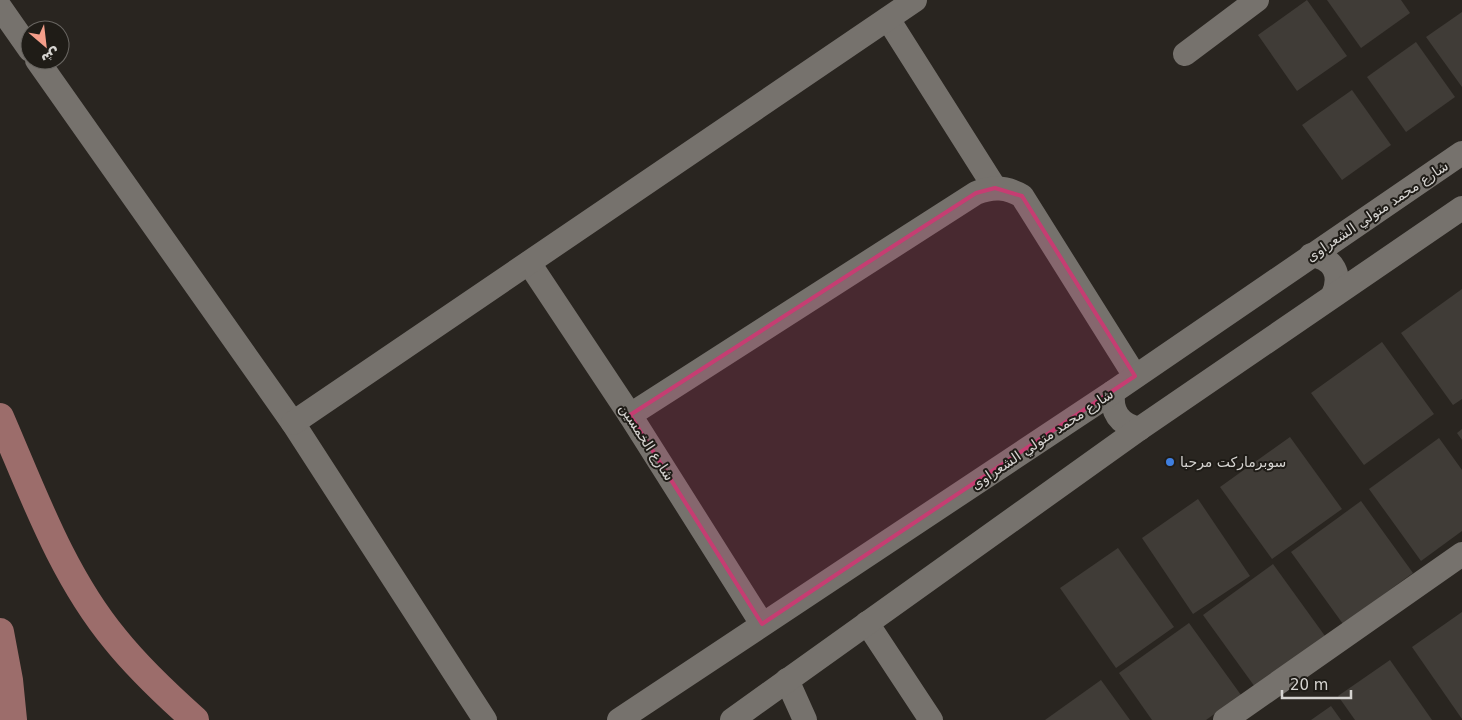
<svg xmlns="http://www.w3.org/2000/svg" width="1462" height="720" viewBox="0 0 1462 720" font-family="'DejaVu Sans','Noto Sans Arabic',sans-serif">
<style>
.building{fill:#403c37}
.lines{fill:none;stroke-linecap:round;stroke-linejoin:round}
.minor{stroke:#76726d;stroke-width:24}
.major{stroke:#9c6d6b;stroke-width:28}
.marked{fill:#c63d72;fill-opacity:0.2;stroke:#c63d72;stroke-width:4;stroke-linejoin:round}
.shop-dot{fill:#3f7fe0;stroke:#1f1c17;stroke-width:2}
.labels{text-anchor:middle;stroke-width:4;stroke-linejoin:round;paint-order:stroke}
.street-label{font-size:14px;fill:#d5d3d0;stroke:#1f1c17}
.poi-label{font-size:14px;fill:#d5d3d0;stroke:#1f1c17;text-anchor:start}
</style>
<rect width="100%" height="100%" fill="#292520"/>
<g class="building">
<polygon points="1307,0 1347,56 1297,91 1258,35"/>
<polygon points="1327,0 1401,0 1410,13 1361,48"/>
<polygon points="1462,12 1462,87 1426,37"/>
<polygon points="1416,42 1455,97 1406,132 1367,77"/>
<polygon points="1352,90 1391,145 1342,180 1302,125"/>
<polygon points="1462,289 1462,399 1453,405 1401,333"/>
<polygon points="1382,342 1434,414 1364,465 1311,393"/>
<polygon points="1462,429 1462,440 1457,433"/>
<polygon points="1290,437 1342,509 1272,559 1220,487"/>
<polygon points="1439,438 1462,470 1462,531 1421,561 1369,489"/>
<polygon points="1198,499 1250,576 1193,614 1142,538"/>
<polygon points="1361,501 1413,573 1343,624 1291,552"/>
<polygon points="1118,548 1174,627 1116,668 1060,588"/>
<polygon points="1273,564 1325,636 1255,687 1203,615"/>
<polygon points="1462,612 1462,719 1412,647"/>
<polygon points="1189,623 1241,695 1206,720 1152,720 1119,673"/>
<polygon points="1390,660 1432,720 1355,720 1338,696"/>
<polygon points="1101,680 1130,720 1045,720"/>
<polygon points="1331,706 1341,720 1311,720"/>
</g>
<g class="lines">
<g class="minor">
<polyline points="0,7 30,50"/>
<polyline points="888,19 995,188"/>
<polyline points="1185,54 1257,0"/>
<polyline points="37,60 293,423 485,720"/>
<path d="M1311,255C1334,258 1342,275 1333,295"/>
<polyline points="529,263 630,415 762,624"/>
<path d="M1113,392C1111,412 1119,424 1139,429"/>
<path d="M630,415L976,193C993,186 1007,187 1022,196L1135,376"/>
<polyline points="293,423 915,0"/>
<polyline points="867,623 931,720"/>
<polyline points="787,680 805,720"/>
<polyline points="619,720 1113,392 1462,153"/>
<polyline points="732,720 1139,429 1462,208"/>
<polyline points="1225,720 1462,554"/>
</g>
<g class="major">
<path d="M0,417C33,493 62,575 115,639C139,669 167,695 195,720"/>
<polyline points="0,632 9,680 13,720"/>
</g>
</g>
<path class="marked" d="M995,188L1022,196L1135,376L762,624L630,415L976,193Z"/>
<circle class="shop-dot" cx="1170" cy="462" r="5"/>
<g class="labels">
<g class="street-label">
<text transform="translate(1377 211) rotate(-34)" y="5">شارع محمد متولي الشعراوى</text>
<text transform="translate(1042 439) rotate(-34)" y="5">شارع محمد متولي الشعراوى</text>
<text transform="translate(647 442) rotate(57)" y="5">شارع الخمسين</text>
</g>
<g class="poi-label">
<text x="1180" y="467">سوبرماركت مرحبا</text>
</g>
</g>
<g transform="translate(45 45) rotate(152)"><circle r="24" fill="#1f1c17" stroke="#686561"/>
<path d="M0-4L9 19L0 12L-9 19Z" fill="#f49e8a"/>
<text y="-8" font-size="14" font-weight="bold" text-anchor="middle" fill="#d5d3d0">ش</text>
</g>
<path d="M1282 690v8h69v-8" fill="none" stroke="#d5d3d0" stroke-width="2.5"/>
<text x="1290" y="690" font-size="15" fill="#d5d3d0" stroke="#1f1c17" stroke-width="4" paint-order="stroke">20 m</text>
</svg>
